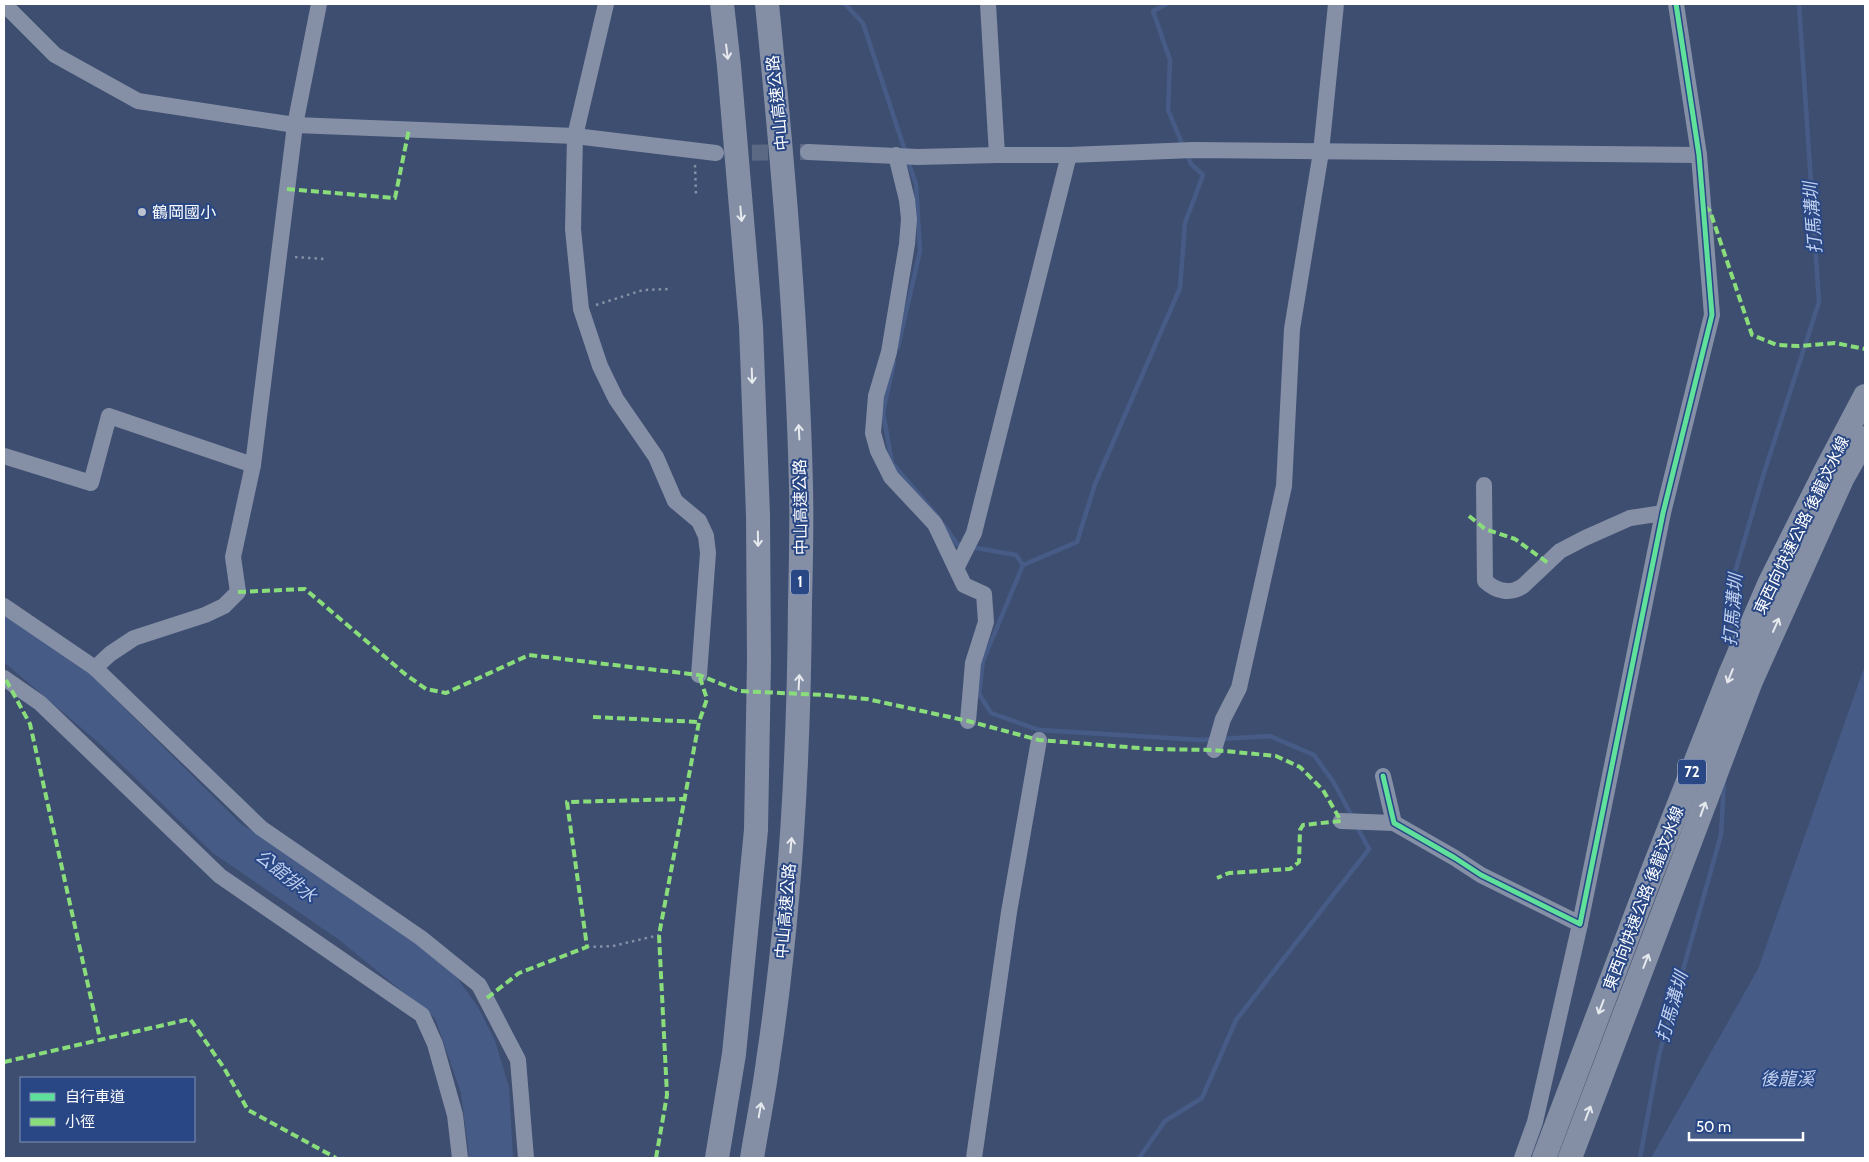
<svg xmlns="http://www.w3.org/2000/svg" width="1869" height="1162" viewBox="0 0 1869 1162" font-family="Cabin,'Noto Sans TC',sans-serif">
<style>
.water{fill:#465c87}
.lines{fill:none;stroke-linecap:round;stroke-linejoin:round}
.stream{stroke:#465c87;stroke-width:4.5}
.minor-tunnel{stroke:#5b6985;stroke-width:16;stroke-dasharray:16 8;stroke-linecap:butt}
.path{stroke:#858fa6;stroke-width:2.5;stroke-dasharray:2.5 4;stroke-linecap:butt}
.minor{stroke:#858fa6;stroke-width:16}
.highway{stroke:#848fa5;stroke-width:24}
.quiet{stroke:#8add7b;stroke-width:4;stroke-dasharray:8 4;stroke-linecap:butt}
.cycleway-casing{stroke:#294785;stroke-width:8}
.cycleway{stroke:#60e19b;stroke-width:5}
.oneway{stroke:#e6e9ed}
.poi-dot{fill:#bbc1cd;stroke:#294785;stroke-width:2}
.labels{text-anchor:middle;stroke-width:4;stroke-linejoin:round;paint-order:stroke}
.shield{fill:#294785;stroke:#bfc8da;stroke-width:1}
.shield-label{font-size:15px;font-weight:bold;fill:#fff}
.street-label{font-size:16px;fill:#fff;stroke:#294785}
.poi-label{font-size:16px;fill:#fff;stroke:#294785;text-anchor:start}
.water-label{font-size:18px;font-style:italic;fill:#c0d0ee;stroke:#294785}
</style>
<rect width="100%" height="100%" fill="#3e4e70"/>
<g class="water">
<polygon points="4,614 91,675 242,825 264,837 378,915 452,971 478,1007 495,1041 509,1087 513,1158 468,1158 469,1155 461,1093 435,1018 338,939 213,853 99,743 4,662"/>
<polygon points="1865,665 1865,1158 1651,1158 1758,969"/>
</g>
<g class="lines">
<g class="stream">
<polyline points="845,4 863,23 906,154"/>
<polyline points="1167,4 1153,11 1170,60 1168,110 1183,146"/>
<polyline points="1187,153 1191,164 1203,175 1185,223 1180,288 1095,484 1077,542 1023,565 983,661 979,694 991,713 1039,730 1201,740 1213,739"/>
<polyline points="898,347 920,251 916,184 908,161"/>
<polyline points="894,362 883,412 892,463 938,517"/>
<polyline points="944,525 957,544 964,546"/>
<polyline points="971,547 1016,555 1023,565"/>
<polyline points="1730,648 1733,579 1764,473 1819,302 1799,4"/>
<polyline points="1220,739 1270,736 1314,755 1334,783 1353,818"/>
<polyline points="1139,1158 1165,1121 1202,1098 1236,1020 1369,849 1356,825"/>
<polyline points="1640,1158 1659,1055 1721,835 1724,781"/>
</g>
<polyline class="minor-tunnel" points="728,153 808,152"/>
<g class="path">
<polyline points="695,165 696,195"/>
<polyline points="295,257 324,259"/>
<polyline points="596,305 643,290 669,289"/>
<polyline points="587,947 613,946 659,935"/>
</g>
<g class="minor">
<polyline points="4,4 55,55 138,101 295,125 575,136 716,153"/>
<polyline points="606,4 575,136 573,229 581,309 600,366 616,399 656,457 675,501 699,521 706,536 708,553 699,675"/>
<polyline points="988,4 997,155"/>
<polyline points="808,152 918,157 997,155 1069,155 1193,150 1699,155"/>
<polyline points="896,155 907,200 909,219 907,244 889,352 876,396 873,433 878,451 891,477 935,524 964,585 984,594 986,622 973,663 968,721"/>
<polyline points="4,456 91,483 109,416 253,465"/>
<path d="M1484,485L1485,581C1496,591 1510,595 1523,586L1560,551L1585,538L1630,518L1663,513"/>
<polyline points="957,567 974,533 1069,155"/>
<polyline points="4,606 95,668 261,828 421,938 479,985 518,1060 526,1158"/>
<polyline points="95,668 110,654 134,638 205,615 224,606 238,592 233,557 253,465 295,125 319,4"/>
<polyline points="4,678 40,703 220,876 422,1015 435,1044 455,1115 460,1158"/>
<polyline points="1214,750 1223,719 1239,688 1284,486 1292,329 1321,152 1336,4"/>
<polyline points="1383,776 1394,823 1455,858 1481,875 1580,924"/>
<polyline points="1341,821 1394,823"/>
<polyline points="974,1158 1009,912 1039,740"/>
<polyline points="1522,1158 1535,1122 1580,924 1663,513 1712,315 1699,155 1676,4"/>
</g>
<g class="highway">
<polyline points="717,1158 734,1054 756,830 759,662 758,515 751,326 729,66 722,4"/>
<path d="M752,1158C757,1126 764,1093 768,1061C791,909 799,755 800,602C801,563 802,524 801,486C797,325 783,164 767,4"/>
<polyline points="1544,1158 1651,875 1731,672 1770,582 1827,468 1865,396"/>
<polyline points="1570,1158 1751,681 1842,479 1865,438"/>
</g>
<g class="quiet">
<polyline points="287,189 395,198 409,129"/>
<polyline points="1704,206 1710,211 1752,335 1777,345 1799,346 1835,343 1865,349"/>
<polyline points="1469,516 1485,529 1515,539 1548,563"/>
<polyline points="238,592 305,589 405,674 426,689 446,693 529,655 699,675 739,691 825,695 867,699 968,721 1039,740 1151,749 1214,750 1276,756 1300,767 1323,790 1341,821 1303,825 1300,830 1299,862 1290,869 1229,873 1217,878"/>
<polyline points="6,680 30,724 100,1039"/>
<polyline points="593,717 699,722"/>
<polyline points="487,998 519,973 587,947 567,802 684,799"/>
<polyline points="4,1062 190,1019 224,1068 248,1110 336,1158"/>
<polyline points="656,1158 667,1095 659,935 699,722 707,699 699,675"/>
</g>
<g class="cycleway-casing">
<polyline id="cycleway" points="1383,776 1394,823 1455,858 1481,875 1580,924 1663,513 1712,315 1699,155 1676,4"/>
</g>
<use href="#cycleway" class="cycleway"/>
</g>
<defs><path id="oneway-shaft" d="M-6 0H5M1.5-3L5.5 0L1.5 3" fill="none" stroke-width="1.6" stroke-linecap="round" stroke-linejoin="round" transform="scale(1.25)"/></defs>
<g class="oneway">
<use href="#oneway-shaft" transform="translate(727 52) rotate(83)"/>
<use href="#oneway-shaft" transform="translate(741 214) rotate(85)"/>
<use href="#oneway-shaft" transform="translate(752 376) rotate(88)"/>
<use href="#oneway-shaft" transform="translate(799 432) rotate(-93)"/>
<use href="#oneway-shaft" transform="translate(758 539) rotate(89)"/>
<use href="#oneway-shaft" transform="translate(1776 625) rotate(-66)"/>
<use href="#oneway-shaft" transform="translate(1730 676) rotate(112)"/>
<use href="#oneway-shaft" transform="translate(799 682) rotate(-87)"/>
<use href="#oneway-shaft" transform="translate(1703 809) rotate(-70)"/>
<use href="#oneway-shaft" transform="translate(791 845) rotate(-85)"/>
<use href="#oneway-shaft" transform="translate(1646 961) rotate(-69)"/>
<use href="#oneway-shaft" transform="translate(1601 1007) rotate(111)"/>
<use href="#oneway-shaft" transform="translate(760 1110) rotate(-80)"/>
<use href="#oneway-shaft" transform="translate(1588 1113) rotate(-69)"/>
</g>
<circle class="poi-dot" cx="142" cy="212" r="5"/>
<g class="labels">
<g class="shield">
<rect x="791" y="569.5" width="18" height="25" rx="4"/>
<rect x="1678" y="759.5" width="28" height="25" rx="4"/>
</g>
<g class="shield-label">
<text x="800" y="587">1</text>
<text x="1692" y="777">72</text>
</g>
<g class="street-label">
<text transform="translate(777 103) rotate(-96)" y="6">中山高速公路</text>
<text transform="translate(800 507) rotate(-91)" y="6">中山高速公路</text>
<text transform="translate(1801 525) rotate(-64)" y="6">東西向快速公路 後龍汶水線</text>
<text transform="translate(1643 898) rotate(-69)" y="6">東西向快速公路 後龍汶水線</text>
<text transform="translate(785 911) rotate(-85)" y="6">中山高速公路</text>
</g>
<g class="poi-label">
<text x="152" y="218">鶴岡國小</text>
</g>
<g class="water-label">
<text transform="translate(1813 218) rotate(-94)" y="6">打馬溝圳</text>
<text transform="translate(1733 610) rotate(-85)" y="6">打馬溝圳</text>
<text transform="translate(286 876) rotate(39)" y="6">公館排水</text>
<text transform="translate(1672 1007) rotate(-74)" y="6">打馬溝圳</text>
<text x="1787" y="1085">後龍溪</text>
</g>
</g>
<rect width="1869" height="1162" fill="none" stroke="#ffffff" stroke-width="10"/>
<rect x="20" y="1077" width="175" height="65" fill="#294785" stroke="#7f91b6"/>
<rect x="30" y="1093" width="25" height="8" fill="#60e19b" stroke="#7f91b6"/>
<text x="65" y="1102" font-size="15" fill="#ffffff">自行車道</text>
<rect x="30" y="1118" width="25" height="8" fill="#8add7b" stroke="#7f91b6"/>
<text x="65" y="1127" font-size="15" fill="#ffffff">小徑</text>
<path d="M1689 1132v8h114v-8" fill="none" stroke="#ffffff" stroke-width="2.5"/>
<text x="1696" y="1132" font-size="15" fill="#ffffff" stroke="#294785" stroke-width="4" paint-order="stroke">50 m</text>
</svg>
